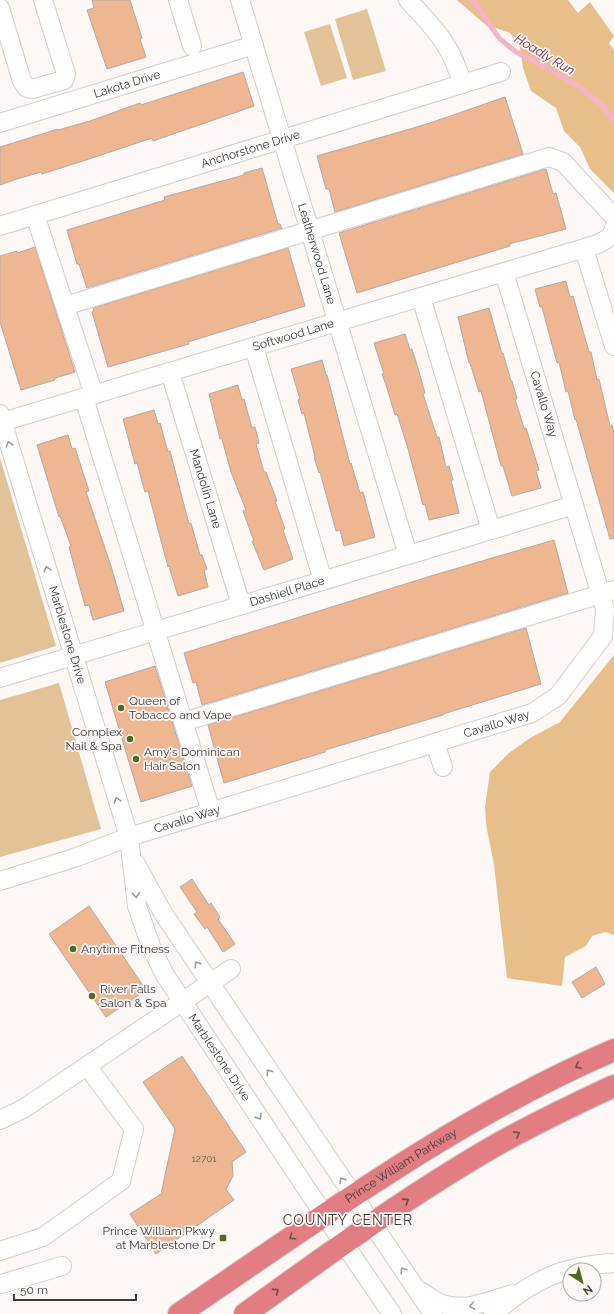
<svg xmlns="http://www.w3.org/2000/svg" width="614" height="1314" viewBox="0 0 614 1314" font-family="Raleway,sans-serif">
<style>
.green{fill:#e3c298}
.forest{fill:#e8bf8b}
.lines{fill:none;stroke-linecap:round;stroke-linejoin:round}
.stream{stroke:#f6b3c8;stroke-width:5}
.building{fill:#efb791;stroke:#b5a9a2}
.minor-casing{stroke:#d9cbc7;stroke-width:20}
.highway-casing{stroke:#d5d3d3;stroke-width:24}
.minor{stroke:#fff;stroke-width:18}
.highway{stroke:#e27d82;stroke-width:22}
.oneway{stroke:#9f9c9c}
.oneway2{stroke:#704d4e}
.poi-dot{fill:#4e6d23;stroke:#fdf7f6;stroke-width:1.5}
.labels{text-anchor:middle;stroke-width:3.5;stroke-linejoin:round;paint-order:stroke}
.number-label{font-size:10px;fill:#6b584e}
.street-label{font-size:12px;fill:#3f3938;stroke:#fdf7f6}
.poi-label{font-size:12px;fill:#3f3938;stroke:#fdf7f6;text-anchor:start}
.water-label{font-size:13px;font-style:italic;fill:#7a2c4a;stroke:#fdf7f6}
.quarter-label{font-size:14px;letter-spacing:1px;fill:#3f3938;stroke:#fdf7f6}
</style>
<rect width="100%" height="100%" fill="#fdf7f6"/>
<g class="green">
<polygon points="367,9 386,71 353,80 335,19"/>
<polygon points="330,24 347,78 321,86 304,32"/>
<polygon points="0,458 56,646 0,663"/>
<polygon points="59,683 101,829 0,857 0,700"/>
</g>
<g class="forest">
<polygon points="457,0 568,0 578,13 590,2 614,36 609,43 614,50 614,193 590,169 580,147 564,131 556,108 531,91 523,68 520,48 510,33 496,28 487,26"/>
<polygon points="614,655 614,935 605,932 592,936 586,946 565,957 562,986 507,978 494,865 486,824 485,807 490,772 509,753 530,738 560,722"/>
</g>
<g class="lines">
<polyline class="stream" points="472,0 479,8 486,20 500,39 516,52 553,71 581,88 603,106 614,121"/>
</g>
<g class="building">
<polygon points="92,0 130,0 142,38 140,39 146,57 107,69 87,10 94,8"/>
<polygon points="243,72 254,106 153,141 152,138 86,160 42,174 41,172 17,179 0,185 0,147 58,129 58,130 90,121 140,103 141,105"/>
<polygon points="505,97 523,154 335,212 329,189 326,189 317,156 427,124"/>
<polygon points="262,168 278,224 280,224 282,228 87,288 79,264 77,264 67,230 165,200 164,197 244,175 244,173"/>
<polygon points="546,169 553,194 556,193 566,229 509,244 510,246 357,293 339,233"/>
<polygon points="35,247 75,372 55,378 55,380 21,390 0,322 0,256 17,251 17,253"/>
<polygon points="288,248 305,306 188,342 189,344 108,367 92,312 94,311 93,308"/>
<polygon points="566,281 570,297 573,296 589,352 591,352 597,380 599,379 610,426 612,425 614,433 614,538 610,539 576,419 575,420 568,391 566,392 559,362 557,363 542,307 540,307 535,289"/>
<polygon points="489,308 502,354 503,353 511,381 512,381 517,399 515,399 524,428 526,428 539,470 536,471 541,488 512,496 503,466 501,466 481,391 479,392 470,363 469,363 458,317"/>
<polygon points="405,334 410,350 412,349 417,365 425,393 423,394 437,437 439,437 446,467 449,466 453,480 451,480 459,513 429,520 425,504 423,505 407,445 397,414 395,415 387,388 382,374 384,374 374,343"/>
<polygon points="322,360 326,375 327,375 350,464 351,463 360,493 363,492 375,537 344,546 340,530 336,531 320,472 319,473 314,457 315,457 304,413 302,414 298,400 300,399 291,369"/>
<polygon points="238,385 242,400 244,399 252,428 255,427 259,443 256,444 264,472 266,472 277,501 275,501 285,529 283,530 293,559 264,570 252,541 254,541 243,511 246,510 231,472 222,439 220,439 209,394"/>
<polygon points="154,410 158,424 160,423 168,452 170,451 189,524 191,523 200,555 202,555 207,569 204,570 208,587 178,596 169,566 168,567 148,491 145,492 137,463 135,464 123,419"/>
<polygon points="68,435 72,449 75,448 89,491 86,492 111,566 124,611 93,620 89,605 85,606 69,547 71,546 60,516 59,517 37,445"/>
<polygon points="554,540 568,593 202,705 196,682 193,683 184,653 434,575"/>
<polygon points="526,628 541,684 443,714 443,715 325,750 325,752 224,783 208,725"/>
<polygon points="155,666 192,786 141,802 105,682"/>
<polygon points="192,879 209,905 211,903 220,917 218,919 235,944 223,952 207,927 205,929 194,914 197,912 180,887"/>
<polygon points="89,906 146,990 106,1017 49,934"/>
<polygon points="596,967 605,984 582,998 572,982"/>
<polygon points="182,1056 246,1152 232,1162 233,1176 226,1189 234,1200 156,1254 130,1214 161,1194 175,1129 143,1082"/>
</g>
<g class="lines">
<g class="minor-casing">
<g id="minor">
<polyline points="178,0 192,46"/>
<path id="s1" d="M240,0L408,555"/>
<path d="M408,0C434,28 452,45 462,84"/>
<polyline points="0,8 22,81 27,88 32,89 64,80 66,74 43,0"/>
<path id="s2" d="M0,123L254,45"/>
<polyline points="35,215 94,395"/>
<path id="s3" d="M0,226L501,72"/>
<polyline points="584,249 614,346"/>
<polyline points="421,297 491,530"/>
<polyline points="65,306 549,157 563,162 614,217"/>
<polyline points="254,347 323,581"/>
<path id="s4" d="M170,372L241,605"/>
<polyline points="84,398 211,812"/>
<path id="s5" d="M0,414L129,837L137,906L152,949L165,975L306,1188L392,1314"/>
<path id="s6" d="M2,422L598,244C605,240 613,237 614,228"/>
<path id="s7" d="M0,678L574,505"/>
<polyline points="183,722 614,590"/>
<polyline points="435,743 443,767"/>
<polyline points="136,864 163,913 433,1314"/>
<path id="s8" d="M0,881L74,858L129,837L532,713L558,696L603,636L605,609L504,272"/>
<polyline points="0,1120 23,1109 231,969"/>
<polyline points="0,1251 43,1237 121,1181 134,1129 87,1066"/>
<polyline points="1,1284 62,1266"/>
<path d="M420,1291C427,1295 434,1301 442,1304C466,1312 489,1301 512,1294"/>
<path d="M493,1314C531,1281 563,1265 614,1263"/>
</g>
</g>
<g class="highway-casing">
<g id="highway">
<path id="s9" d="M179,1314C319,1219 458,1117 614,1050"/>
<path d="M245,1314C327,1255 409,1195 498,1144C536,1123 575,1104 614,1086"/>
</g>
</g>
<use href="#minor" class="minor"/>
<use href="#highway" class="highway"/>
</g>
<defs><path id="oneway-chevron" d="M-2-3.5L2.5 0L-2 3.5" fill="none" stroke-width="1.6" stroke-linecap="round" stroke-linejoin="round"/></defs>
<g class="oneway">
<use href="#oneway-chevron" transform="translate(9 444) rotate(-107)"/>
<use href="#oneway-chevron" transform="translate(47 569) rotate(-107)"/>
<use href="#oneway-chevron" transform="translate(117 800) rotate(-107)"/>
<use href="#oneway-chevron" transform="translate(136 895) rotate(84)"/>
<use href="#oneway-chevron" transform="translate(197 964) rotate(-124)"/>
<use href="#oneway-chevron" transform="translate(269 1072) rotate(-124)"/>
<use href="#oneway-chevron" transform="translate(259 1117) rotate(57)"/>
<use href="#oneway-chevron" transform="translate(342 1180) rotate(-124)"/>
<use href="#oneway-chevron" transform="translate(403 1270) rotate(-124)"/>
<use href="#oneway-chevron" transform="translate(472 1306) rotate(169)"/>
</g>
<g class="oneway2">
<use href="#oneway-chevron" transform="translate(578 1066) rotate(155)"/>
<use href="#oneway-chevron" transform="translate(517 1134) rotate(-28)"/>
<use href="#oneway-chevron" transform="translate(406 1201) rotate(-33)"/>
<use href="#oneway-chevron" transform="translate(292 1237) rotate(146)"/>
<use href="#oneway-chevron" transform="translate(276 1291) rotate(-36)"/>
</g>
<g class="poi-dot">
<circle cx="121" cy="708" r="4"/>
<circle cx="130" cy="739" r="4"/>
<circle cx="136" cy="759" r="4"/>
<circle cx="73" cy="949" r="4"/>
<circle cx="92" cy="996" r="4"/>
<rect x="219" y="1234" width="8" height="8" rx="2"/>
</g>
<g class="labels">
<g class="number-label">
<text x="204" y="1162">12701</text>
</g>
<g class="street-label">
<text dy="4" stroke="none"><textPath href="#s2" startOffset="133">Lakota Drive</textPath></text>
<text dy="4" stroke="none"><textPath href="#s3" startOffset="262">Anchorstone Drive</textPath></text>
<text dy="4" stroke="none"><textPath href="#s1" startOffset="265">Leatherwood Lane</textPath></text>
<text dy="4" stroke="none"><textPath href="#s6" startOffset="304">Softwood Lane</textPath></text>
<text transform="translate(544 404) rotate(73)" y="4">Cavallo Way</text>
<text dy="4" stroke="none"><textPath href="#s4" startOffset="122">Mandolin Lane</textPath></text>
<text dy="4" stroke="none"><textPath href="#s7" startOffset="300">Dashiell Place</textPath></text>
<text dy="4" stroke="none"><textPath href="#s5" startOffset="231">Marblestone Drive</textPath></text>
<text dy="4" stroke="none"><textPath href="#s8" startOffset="521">Cavallo Way</textPath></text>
<text dy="4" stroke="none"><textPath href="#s8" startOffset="197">Cavallo Way</textPath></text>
<text dy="4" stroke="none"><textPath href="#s5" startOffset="685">Marblestone Drive</textPath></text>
<text dy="4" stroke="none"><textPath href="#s9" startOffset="267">Prince William Parkway</textPath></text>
</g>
<g class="poi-label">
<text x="129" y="705">Queen of<tspan x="129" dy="14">Tobacco and Vape</tspan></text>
<text x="122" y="736" text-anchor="end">Complex<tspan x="122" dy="14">Nail &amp; Spa</tspan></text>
<text x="144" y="756">Amy's Dominican<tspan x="144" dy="14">Hair Salon</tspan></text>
<text x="81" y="953">Anytime Fitness</text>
<text x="100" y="993">River Falls<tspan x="100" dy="14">Salon &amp; Spa</tspan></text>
<text x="215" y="1235" text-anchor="end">Prince William Pkwy<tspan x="215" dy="14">at Marblestone Dr</tspan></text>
</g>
<g class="water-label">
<text transform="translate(545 54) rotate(31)" y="5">Hoadly Run</text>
</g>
<g class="quarter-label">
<text x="348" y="1225">COUNTY CENTER</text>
</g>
</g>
<g transform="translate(582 1282) rotate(144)"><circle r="19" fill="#fdf7f6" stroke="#b1abaa"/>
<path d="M0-3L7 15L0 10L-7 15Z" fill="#4e6d23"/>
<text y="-6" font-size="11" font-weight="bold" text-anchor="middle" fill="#3f3938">N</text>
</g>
<path d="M14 1294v6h122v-6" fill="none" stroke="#3f3938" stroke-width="2"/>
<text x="20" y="1294" font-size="12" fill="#3f3938" stroke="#fdf7f6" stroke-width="3" paint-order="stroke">50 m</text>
</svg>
